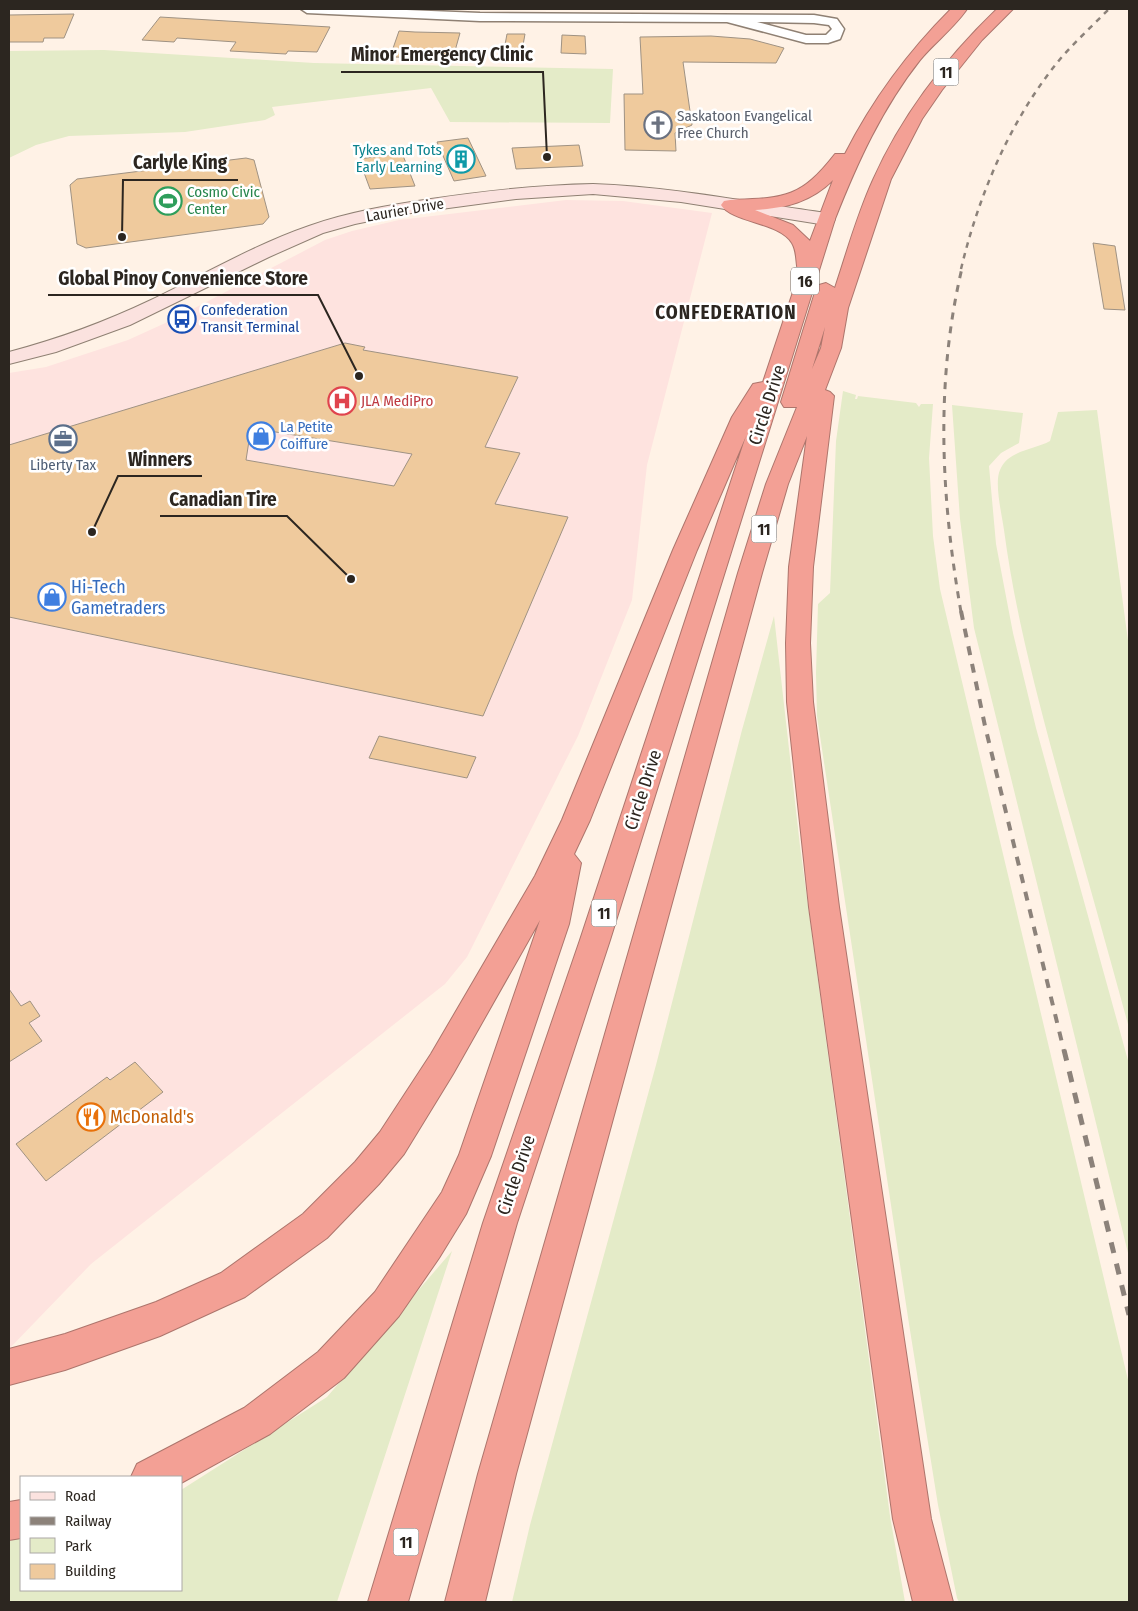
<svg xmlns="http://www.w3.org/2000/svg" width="1138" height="1611" viewBox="0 0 1138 1611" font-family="'Fira Sans Condensed',sans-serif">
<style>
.commercial{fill:#fee3df}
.green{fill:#e4ebc8}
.building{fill:#efca9d;stroke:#9f9283;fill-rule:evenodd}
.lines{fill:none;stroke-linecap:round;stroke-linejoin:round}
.street-casing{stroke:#8f8073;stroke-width:3}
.secondary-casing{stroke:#8f8073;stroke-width:2}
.highway-casing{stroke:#ad756c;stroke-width:2}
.street{fill:#fff;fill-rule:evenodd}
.secondary{fill:#fbe2df;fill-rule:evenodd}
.highway{fill:#f3a095;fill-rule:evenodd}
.rail-far3{stroke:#8c827a;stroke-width:2.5;stroke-dasharray:5.5 5.5;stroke-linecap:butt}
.rail-far2{stroke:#8c827a;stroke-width:3;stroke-dasharray:7 7;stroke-linecap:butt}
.rail-far1{stroke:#8c827a;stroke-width:4;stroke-dasharray:9 9;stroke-linecap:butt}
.rail{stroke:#8c827a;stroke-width:5;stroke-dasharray:11 11;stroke-linecap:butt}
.labels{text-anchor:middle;stroke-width:5;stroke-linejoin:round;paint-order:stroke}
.far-worship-label{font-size:15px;fill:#5b616d;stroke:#fff;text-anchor:start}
.far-culture-label{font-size:15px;fill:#0d838f;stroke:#fff;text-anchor:end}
.far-leisure-label{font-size:15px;fill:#27864d;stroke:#fff;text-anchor:start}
.far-street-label{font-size:15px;fill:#2c2620;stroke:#fff}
.far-transit-label{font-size:15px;fill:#164399;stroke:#fff;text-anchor:start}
.far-health-label{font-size:15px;fill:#be3a42;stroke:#fff;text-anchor:start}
.far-shop-label{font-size:15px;fill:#366cbe;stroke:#fff;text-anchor:start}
.far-service-label{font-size:15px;fill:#4e5e75;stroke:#fff}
.shield{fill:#fff;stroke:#6b6763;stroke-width:1}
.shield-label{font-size:16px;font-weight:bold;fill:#2c2620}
.street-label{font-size:18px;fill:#2c2620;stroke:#fff}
.shop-label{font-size:18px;fill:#366cbe;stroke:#fff;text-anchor:start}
.food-label{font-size:18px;fill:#c56008;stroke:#fff;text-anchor:start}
.far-district-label{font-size:19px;font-weight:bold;letter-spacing:1px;fill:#2c2620;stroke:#fff}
.leader{fill:none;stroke:#2c2620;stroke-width:2}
.callout-dot{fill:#2c2620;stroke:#fff;stroke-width:2}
.callout-label{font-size:19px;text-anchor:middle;font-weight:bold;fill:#2c2620;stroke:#fff;stroke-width:5;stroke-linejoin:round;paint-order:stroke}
</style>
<rect width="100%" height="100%" fill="#fff2e6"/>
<polygon class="commercial" points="566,200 623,201 712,213 647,465 632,600 578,736 467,957 445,984 91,1264 9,1349 9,373 46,367 128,340 172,320 325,240 352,231 399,220"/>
<g class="green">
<polygon points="104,50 314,63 613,69 610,123 450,122 431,88 272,107 275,115 265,120 185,132 69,136 36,145 9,158 9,51"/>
<polygon points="843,391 856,395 855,399 857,399 858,396 916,403 919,407 921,404 933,404 929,458 933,536 940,589 1129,1384 1129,1602 959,1602 957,1598 938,1505 909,1324 817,716 816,673 818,604 830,593 836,441"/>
<polygon points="952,405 1023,413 1019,443 1001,453 989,466 996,544 1013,633 1036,728 1129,1064 1129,1257 974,628 960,519"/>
<path d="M1097,410L1129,648V1028C1108,951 1086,873 1064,795C1040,707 1016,620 1004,530C1002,515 994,483 1000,470C1008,450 1034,450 1050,441L1058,412Z"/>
<polygon points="774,616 800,846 890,1516 905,1602 512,1602 530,1525 656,1065 742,730"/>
<polygon points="452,1251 337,1602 9,1602 9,1541 21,1537 21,1590 181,1590 181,1490 327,1397"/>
</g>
<g class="building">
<polygon points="74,14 64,38 44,38 43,42 9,42 9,15"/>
<polygon points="160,17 260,23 330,27 317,52 288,51 286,54 230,51 236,42 177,38 174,42 142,40"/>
<polygon points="399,31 415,32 460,33 453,58 390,57"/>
<polygon points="507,34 525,34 520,62 502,61"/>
<polygon points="562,35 585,36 586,54 561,53"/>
<polygon points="711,36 750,39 784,48 776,63 683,62 692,125 675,133 676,151 625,150 624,94 643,94 640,37"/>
<polygon points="468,138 486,176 454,181 437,142"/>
<polygon points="579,145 583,166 516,169 512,148"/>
<polygon points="402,153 415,186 370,189 359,159"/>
<polygon points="246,158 254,160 269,217 263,224 86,248 77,244 70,185 77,179"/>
<polygon points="1093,243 1115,246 1125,310 1104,309"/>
<path d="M345,343L365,347L363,350L518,377L485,447L520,453L495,504L568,517L483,716L9,617V445ZM251,428L412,454L394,486L246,460Z"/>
<polygon points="379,736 476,757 467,778 369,758"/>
<polygon points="9,989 21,1006 30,1001 40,1016 29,1023 42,1041 9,1062"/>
<polygon points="135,1062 163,1092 46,1181 16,1144 107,1077 110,1080"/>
</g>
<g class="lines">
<g class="street-casing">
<path id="street" d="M301,9H382L480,13L814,15L837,19L844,29L840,39L828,43H806L727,22L480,21L307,13ZM757,22L814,23L829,25L832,29L826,35H806Z"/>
</g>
<g class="secondary-casing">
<path id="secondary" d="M593,184C672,187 748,202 826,213L833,215L835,219L833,223L826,225L681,202L593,194L516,199L404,214L355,224L323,233L269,257L130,325L56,352L9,364V352C58,339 105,322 151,300C203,275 254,245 309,226C348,212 390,205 431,199C485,191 539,185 593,184Z"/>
</g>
<g class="highway-casing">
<g id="highway">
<path d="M951,9H967C954,28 934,43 920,60C882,108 857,163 835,219L610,940L517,1223L408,1602H368L483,1223L580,940L746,436L697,550L590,820L574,854L581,863L569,924L491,1156L466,1214L439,1258L399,1316L344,1378L270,1434L181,1483V1477H131L137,1464L244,1408L318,1352L375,1292L442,1192L459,1155L540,920L453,1074L404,1154L379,1184L327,1238L245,1297L160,1336L65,1370L9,1385V1349L65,1334L156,1302L221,1273L303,1214L355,1162L380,1132L431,1054L535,876L562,820L673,550L732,417L753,384L763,382L799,274C795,264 798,253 792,243C780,222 733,223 721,205L724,201L730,200C784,198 800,199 835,154H845C873,99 908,52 951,9ZM833,180L810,241L793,225L755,210C786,208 811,202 833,180Z"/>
<path d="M997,9H1013L982,40L942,90L922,119L891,179L848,308L841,348L825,390L830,392L834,396L813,567L810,643L813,702L839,907L931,1519L953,1602H913L893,1519L809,907L787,702L786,643L789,567L807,436L788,484L762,573L516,1474L485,1602H445L478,1474L738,573L766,484L797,407H784L781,402L816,289L819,285L826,283L835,288C847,252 857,215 873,180C902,115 946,58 997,9ZM825,327L821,348L812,369Z"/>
<polygon points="21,1500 21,1538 9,1540 9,1502"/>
</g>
</g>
<use href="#street" class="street"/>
<use href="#secondary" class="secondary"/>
<use href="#highway" class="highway"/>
<path class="rail-far3" d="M961,269C979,194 1011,118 1061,58C1076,41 1093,25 1109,9"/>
<path class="rail-far2" d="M961,612C941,498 935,382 962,268"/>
<polyline class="rail-far1" points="961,611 985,726 1064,1051"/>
<polyline class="rail" points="1064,1050 1129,1315"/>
</g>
<defs>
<g id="church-ring" transform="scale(1.4375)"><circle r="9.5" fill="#fff" stroke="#6b7280" stroke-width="1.5"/><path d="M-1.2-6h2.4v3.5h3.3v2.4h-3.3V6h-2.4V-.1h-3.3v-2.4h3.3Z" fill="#6b7280"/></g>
<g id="building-ring" transform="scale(1.4375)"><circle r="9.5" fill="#fff" stroke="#0f9aa8" stroke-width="1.5"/><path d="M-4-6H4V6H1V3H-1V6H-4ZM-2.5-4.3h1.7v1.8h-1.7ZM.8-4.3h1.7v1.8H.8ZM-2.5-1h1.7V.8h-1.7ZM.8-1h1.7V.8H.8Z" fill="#0f9aa8"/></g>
<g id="stadium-ring" transform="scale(1.4375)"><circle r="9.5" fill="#fff" stroke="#2e9e5b" stroke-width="1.5"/><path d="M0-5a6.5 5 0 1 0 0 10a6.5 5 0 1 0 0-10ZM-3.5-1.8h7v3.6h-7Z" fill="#2e9e5b"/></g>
<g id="bus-ring" transform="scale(1.4375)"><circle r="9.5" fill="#fff" stroke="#1a4fb4" stroke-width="1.5"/><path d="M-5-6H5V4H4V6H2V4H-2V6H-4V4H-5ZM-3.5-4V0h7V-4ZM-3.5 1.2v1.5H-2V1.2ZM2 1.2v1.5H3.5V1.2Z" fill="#1a4fb4"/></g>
<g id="hospital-ring" transform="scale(1.4375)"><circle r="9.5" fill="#fff" stroke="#e0444e" stroke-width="1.5"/><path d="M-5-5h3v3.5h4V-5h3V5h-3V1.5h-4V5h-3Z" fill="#e0444e"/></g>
<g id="shop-ring" transform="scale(1.4375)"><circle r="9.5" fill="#fff" stroke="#3f7fe0" stroke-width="1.5"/><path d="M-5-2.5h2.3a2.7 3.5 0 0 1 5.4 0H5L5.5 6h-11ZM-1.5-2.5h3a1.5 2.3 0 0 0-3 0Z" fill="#3f7fe0"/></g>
<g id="office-ring" transform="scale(1.4375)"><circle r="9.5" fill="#fff" stroke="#5c6f8a" stroke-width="1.5"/><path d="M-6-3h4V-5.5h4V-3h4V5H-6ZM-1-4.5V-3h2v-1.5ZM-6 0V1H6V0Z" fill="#5c6f8a"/></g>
<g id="restaurant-ring" transform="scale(1.4375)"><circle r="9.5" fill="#fff" stroke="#e8710a" stroke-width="1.5"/><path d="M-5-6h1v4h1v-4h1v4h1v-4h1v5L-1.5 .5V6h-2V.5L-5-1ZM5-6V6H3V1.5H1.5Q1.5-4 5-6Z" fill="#e8710a"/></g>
</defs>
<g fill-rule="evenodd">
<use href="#church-ring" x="658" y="125"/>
<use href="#building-ring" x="461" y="159"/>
<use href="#stadium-ring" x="168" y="201"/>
<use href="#bus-ring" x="182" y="319"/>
<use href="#hospital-ring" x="342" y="401"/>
<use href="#shop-ring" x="261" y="436"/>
<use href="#office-ring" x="63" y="439"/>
<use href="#shop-ring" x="52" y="597"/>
<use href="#restaurant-ring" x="91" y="1117"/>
</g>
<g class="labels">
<g class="far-worship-label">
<text x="677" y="121">Saskatoon Evangelical<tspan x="677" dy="17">Free Church</tspan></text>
</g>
<g class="far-culture-label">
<text x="442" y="155">Tykes and Tots<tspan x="442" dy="17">Early Learning</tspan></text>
</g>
<g class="far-leisure-label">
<text x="187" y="197">Cosmo Civic<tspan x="187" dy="17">Center</tspan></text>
</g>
<g class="far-street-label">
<text transform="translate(405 210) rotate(-10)" y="5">Laurier Drive</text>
</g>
<g class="far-transit-label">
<text x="201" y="315">Confederation<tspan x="201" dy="17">Transit Terminal</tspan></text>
</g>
<g class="far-health-label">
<text x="361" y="406">JLA MediPro</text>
</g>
<g class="far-shop-label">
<text x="280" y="432">La Petite<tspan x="280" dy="17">Coiffure</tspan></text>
</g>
<g class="far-service-label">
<text x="63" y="470">Liberty Tax</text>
</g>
<g class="shield">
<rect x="933.5" y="58.5" width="25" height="27" rx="4"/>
<rect x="791" y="267.5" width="28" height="27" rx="4"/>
<rect x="751.5" y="515.5" width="25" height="27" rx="4"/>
<rect x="591.5" y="899.5" width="25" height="27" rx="4"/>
<rect x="393.5" y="1528.5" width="25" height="27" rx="4"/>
</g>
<g class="shield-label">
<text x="946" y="78">11</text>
<text x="805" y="287">16</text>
<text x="764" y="535">11</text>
<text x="604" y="919">11</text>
<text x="406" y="1548">11</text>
</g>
<g class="street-label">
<text transform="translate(767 405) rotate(-72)" y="6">Circle Drive</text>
<text transform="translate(643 790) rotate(-72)" y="6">Circle Drive</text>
<text transform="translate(516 1175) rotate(-71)" y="6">Circle Drive</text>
</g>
<g class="shop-label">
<text x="71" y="593">Hi-Tech<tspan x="71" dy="21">Gametraders</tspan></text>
</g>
<g class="food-label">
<text x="110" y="1123">McDonald's</text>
</g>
<g class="far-district-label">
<text x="726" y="319">CONFEDERATION</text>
</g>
</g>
<path class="leader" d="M547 157L543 72H341M122 237L123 180H238M359 376L318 295H48M92 532L118 476H202M351 579L287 516H160"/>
<g class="callout-dot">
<circle cx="547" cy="157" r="5"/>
<circle cx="122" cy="237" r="5"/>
<circle cx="359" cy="376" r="5"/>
<circle cx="92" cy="532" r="5"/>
<circle cx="351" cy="579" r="5"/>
</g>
<g class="callout-label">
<text x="442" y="61">Minor Emergency Clinic</text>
<text x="180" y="169">Carlyle King</text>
<text x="183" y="285">Global Pinoy Convenience Store</text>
<text x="160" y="466">Winners</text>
<text x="223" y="506">Canadian Tire</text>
</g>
<rect width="1138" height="1611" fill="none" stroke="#2c2620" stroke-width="20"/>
<rect x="20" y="1476" width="162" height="115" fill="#ffffff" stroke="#aba8a6"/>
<rect x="30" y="1492" width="25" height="8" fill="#fbe2df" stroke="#aba8a6"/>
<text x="65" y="1501" font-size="15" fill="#2c2620">Road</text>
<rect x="30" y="1517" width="25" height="8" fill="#8c827a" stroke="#aba8a6"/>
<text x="65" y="1526" font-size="15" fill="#2c2620">Railway</text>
<rect x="30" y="1538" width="25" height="15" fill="#e4ebc8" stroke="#aba8a6"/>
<text x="65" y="1551" font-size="15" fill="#2c2620">Park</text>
<rect x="30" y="1564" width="25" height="15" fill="#efca9d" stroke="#aba8a6"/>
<text x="65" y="1576" font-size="15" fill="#2c2620">Building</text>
</svg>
